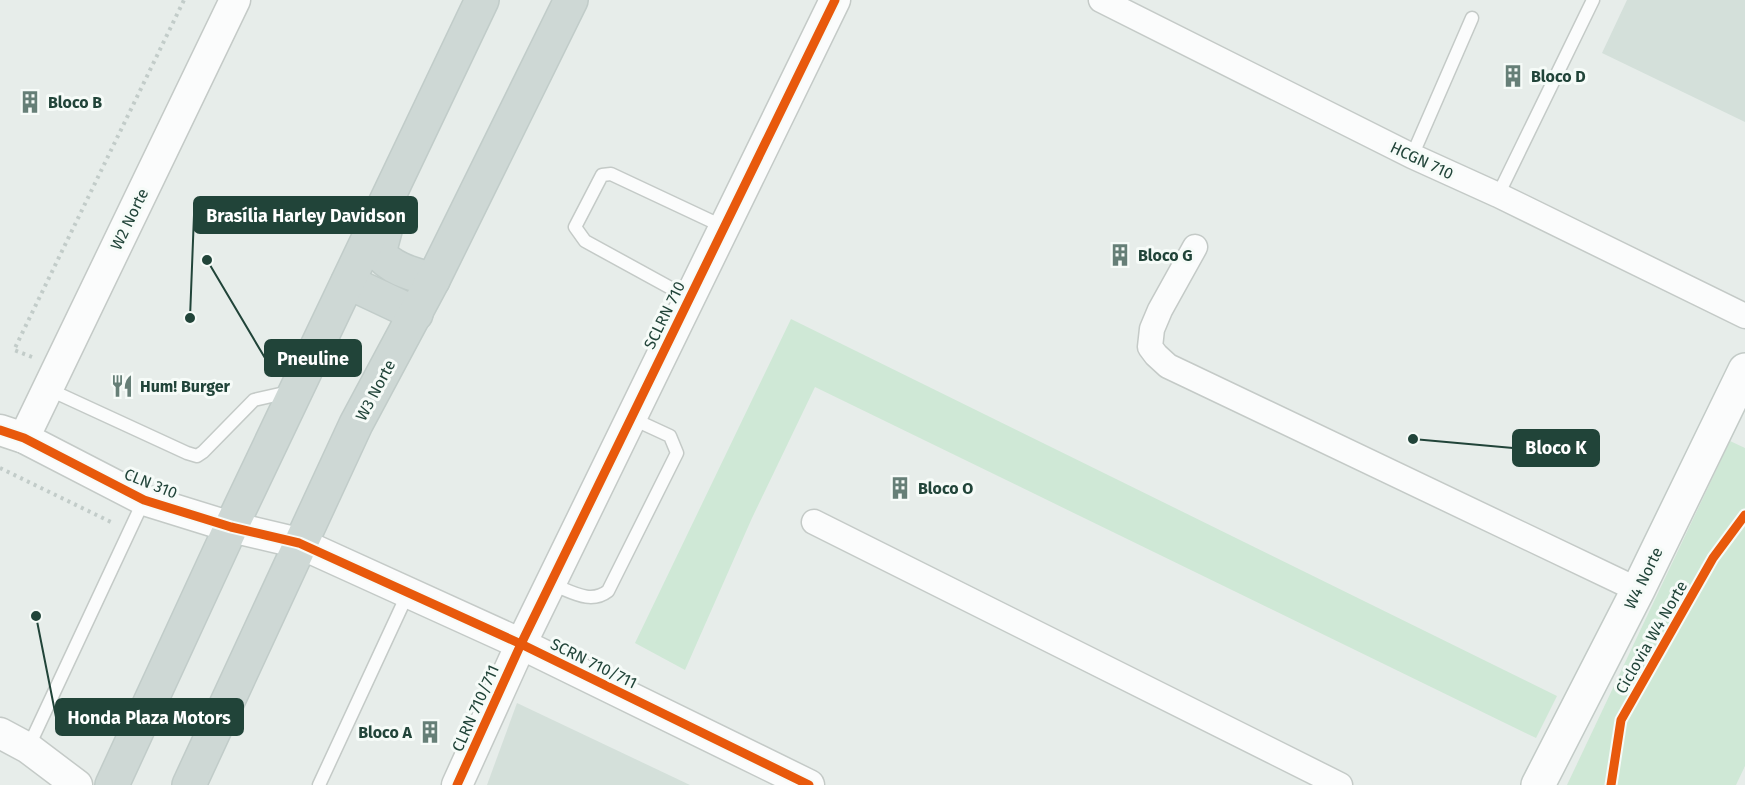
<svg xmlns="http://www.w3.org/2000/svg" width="1745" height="785" viewBox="0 0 1745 785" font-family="'Fira Sans',sans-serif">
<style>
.built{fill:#d4e0da}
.park{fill:#cfe8d6}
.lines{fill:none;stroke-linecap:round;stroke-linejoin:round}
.service-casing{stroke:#c4cac7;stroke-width:15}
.minor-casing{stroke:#c4cac7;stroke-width:27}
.tertiary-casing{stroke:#c4cac7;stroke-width:33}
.secondary-casing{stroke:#c3cbc7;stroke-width:36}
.primary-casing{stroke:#c1ccc9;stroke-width:36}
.path{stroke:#c2ccc9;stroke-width:4;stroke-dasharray:3 4.5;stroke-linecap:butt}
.service{stroke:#fbfcfc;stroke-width:12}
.minor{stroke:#fbfcfc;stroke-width:24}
.tertiary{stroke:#fbfcfc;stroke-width:30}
.secondary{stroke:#fbfcfc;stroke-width:33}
.primary{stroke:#ced8d5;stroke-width:33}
.cycleway-casing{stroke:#f6fbf8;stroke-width:13}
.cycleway{stroke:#e8590c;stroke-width:9}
.labels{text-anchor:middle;stroke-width:6;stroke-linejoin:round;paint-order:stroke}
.poi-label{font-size:16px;font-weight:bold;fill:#214439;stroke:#f6fbf8;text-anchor:start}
.street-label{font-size:16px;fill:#214439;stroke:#f6fbf8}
.leader{fill:none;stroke:#214439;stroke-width:2}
.callout-dot{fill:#214439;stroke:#f6fbf8;stroke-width:2}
.callout{fill:#214439;stroke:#214439;stroke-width:2}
.callout-label{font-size:18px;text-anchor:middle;font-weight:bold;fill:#fff}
</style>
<rect width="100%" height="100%" fill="#e7edea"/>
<g class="built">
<polygon points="1627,0 1745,0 1745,122 1602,53"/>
<polygon points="517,703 690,785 487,785"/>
</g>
<g class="park">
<polygon points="791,319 1557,696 1536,738 815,387 752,518 685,670 635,643"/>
<polygon points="1730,441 1745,448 1745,766 1736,785 1567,785"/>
</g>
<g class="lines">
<g class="service-casing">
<g id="service">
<polyline points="1412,156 1472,18"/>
<polyline points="1498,195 1593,0"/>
<polyline points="689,298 585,241 575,227 602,175 611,174 724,227"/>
<polyline points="48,389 187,453 197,456 203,452 254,400 289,392"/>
<path d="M551,584C571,591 590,605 608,591L677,453L670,436L631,418"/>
<polyline points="28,748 144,500"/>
<polyline points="319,785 408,593"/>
</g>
</g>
<g class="minor-casing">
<g id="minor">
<polyline points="1101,0 1412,156 1498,195 1745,316"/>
<polyline points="1195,247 1160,310 1152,329 1150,347 1156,355 1168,366 1187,375 1638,590"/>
<polyline points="814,522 1340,785"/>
</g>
</g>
<g class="tertiary-casing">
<g id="tertiary">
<polyline points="0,430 24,438 144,500 231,527 299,543 521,644 809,785"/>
<polyline points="24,438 235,0"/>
<polyline points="0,733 28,748 77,785"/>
<polyline points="457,785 521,644 835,0"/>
</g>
</g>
<g class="secondary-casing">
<polyline id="secondary" points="1538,785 1638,590 1745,370"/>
</g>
<g class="primary-casing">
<g id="primary">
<path d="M389,216L379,253C393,270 413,274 433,280"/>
<polyline points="348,282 416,314"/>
<polyline points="112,785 231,527 482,0"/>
<polyline points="189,785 356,424 433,280 571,0"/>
</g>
</g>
<g class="path">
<polyline points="32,357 14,350 184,0"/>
<polyline points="0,468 113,523"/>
</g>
<use href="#service" class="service"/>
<use href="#minor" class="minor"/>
<use href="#tertiary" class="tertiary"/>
<use href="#secondary" class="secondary"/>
<use href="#primary" class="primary"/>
<g class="cycleway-casing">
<g id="cycleway">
<polyline points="0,430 24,438 144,500 231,527 299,543 521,644 809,785"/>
<polyline points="457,785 521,644 835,0"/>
<polyline points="1611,785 1621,720 1713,558 1745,515"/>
</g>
</g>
<use href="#cycleway" class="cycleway"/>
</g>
<defs>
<g id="building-bare" transform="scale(1.8)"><path d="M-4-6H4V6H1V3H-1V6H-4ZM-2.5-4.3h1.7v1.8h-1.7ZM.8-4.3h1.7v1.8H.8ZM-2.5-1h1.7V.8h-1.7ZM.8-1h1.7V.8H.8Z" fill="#667f77" stroke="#f6fbf8" stroke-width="2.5" paint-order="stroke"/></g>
<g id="restaurant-bare" transform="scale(1.8)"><path d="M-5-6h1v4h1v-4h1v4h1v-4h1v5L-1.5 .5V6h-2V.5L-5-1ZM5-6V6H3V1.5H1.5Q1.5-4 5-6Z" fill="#667f77" stroke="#f6fbf8" stroke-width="2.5" paint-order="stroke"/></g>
</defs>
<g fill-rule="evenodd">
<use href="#building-bare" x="1513" y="76"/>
<use href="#building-bare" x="30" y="102"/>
<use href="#building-bare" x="1120" y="255"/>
<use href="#restaurant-bare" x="122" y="386"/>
<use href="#building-bare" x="900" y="488"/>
<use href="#building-bare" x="430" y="732"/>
</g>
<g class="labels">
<g class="poi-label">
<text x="1531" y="82">Bloco D</text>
<text x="48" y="108">Bloco B</text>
<text x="1138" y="261">Bloco G</text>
<text x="140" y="392">Hum! Burger</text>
<text x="918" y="494">Bloco O</text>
<text x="412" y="738" text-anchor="end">Bloco A</text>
</g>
<g class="street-label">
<text transform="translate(1422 160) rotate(25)" y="6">HCGN 710</text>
<text transform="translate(129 219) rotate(-64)" y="6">W2 Norte</text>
<text transform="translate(664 315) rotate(-64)" y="6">SCLRN 710</text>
<text transform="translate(375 390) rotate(-62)" y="6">W3 Norte</text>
<text transform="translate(151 483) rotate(22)" y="6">CLN 310</text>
<text transform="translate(1643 578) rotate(-64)" y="6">W4 Norte</text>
<text transform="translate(1651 637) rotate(-60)" y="6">Ciclovia W4 Norte</text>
<text transform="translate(594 663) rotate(26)" y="6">SCRN 710/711</text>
<text transform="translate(475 708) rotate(-66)" y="6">CLRN 710/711</text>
</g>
</g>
<path class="leader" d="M190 318L194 215M207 260L265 358M1413 439L1513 448M36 616L56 717"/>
<g class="callout-dot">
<circle cx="190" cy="318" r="6"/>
<circle cx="207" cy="260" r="6"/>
<circle cx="1413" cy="439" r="6"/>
<circle cx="36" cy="616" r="6"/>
</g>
<g class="callout">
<rect x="194" y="197" width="223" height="36" rx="6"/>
<rect x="265" y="340" width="96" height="36" rx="6"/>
<rect x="1513" y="430" width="86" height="36" rx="6"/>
<rect x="56" y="699" width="187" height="36" rx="6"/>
</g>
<g class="callout-label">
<text x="306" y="222">Brasília Harley Davidson</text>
<text x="313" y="365">Pneuline</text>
<text x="1556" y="454">Bloco K</text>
<text x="149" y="724">Honda Plaza Motors</text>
</g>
</svg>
